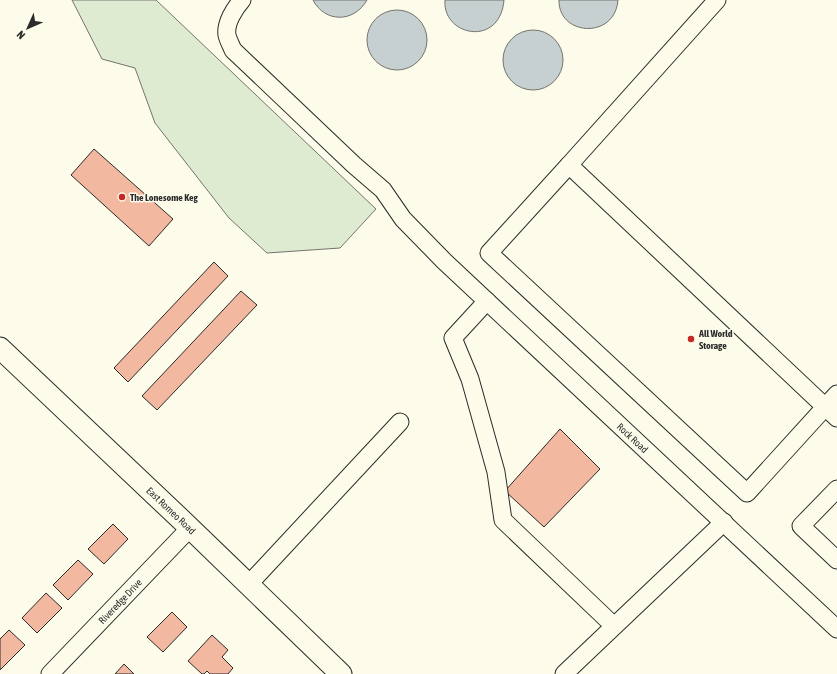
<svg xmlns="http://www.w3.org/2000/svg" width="837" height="674" viewBox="0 0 837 674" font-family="'Asap Condensed',sans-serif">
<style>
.green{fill:#deebd1;stroke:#74746e}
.water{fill:#c7d0d0;stroke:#74746e}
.building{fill:#f2b8a0;stroke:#2b2b2b}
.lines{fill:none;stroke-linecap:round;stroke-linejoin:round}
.minor-casing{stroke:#2b2b2b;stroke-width:19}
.major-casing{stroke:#2b2b2b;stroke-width:23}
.minor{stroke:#fdfbea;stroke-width:17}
.major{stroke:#fdfbea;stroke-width:21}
.poi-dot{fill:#c62828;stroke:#fdfbea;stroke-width:1.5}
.labels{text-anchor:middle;stroke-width:3;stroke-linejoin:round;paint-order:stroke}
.poi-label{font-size:10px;font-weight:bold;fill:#2b2b2b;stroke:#fdfbea;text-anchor:start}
.street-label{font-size:10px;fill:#2b2b2b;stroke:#fdfbea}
</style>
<rect width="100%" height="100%" fill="#fdfbea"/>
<polygon class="green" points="72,0 156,0 376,209 340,248 267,253 229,218 155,123 135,68 102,59"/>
<g class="water">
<path d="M313,0H367C354,23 325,23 313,0Z"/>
<path d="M445,0H504C500,48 442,36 445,0Z"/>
<path d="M559,0H618C615,40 558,36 559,0Z"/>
<circle cx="397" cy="40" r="30"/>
<circle cx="533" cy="60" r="30"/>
</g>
<g class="building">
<polygon points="94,149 173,219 149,246 71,175"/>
<polygon points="214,262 228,276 128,382 114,368"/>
<polygon points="241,291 257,305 157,410 142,396"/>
<polygon points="560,429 600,469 544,527 505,491"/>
<polygon points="113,524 128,539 104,564 88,549"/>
<polygon points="78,560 93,574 68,600 53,585"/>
<polygon points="46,593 62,608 37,633 22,618"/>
<polygon points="172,612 187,627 163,652 147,637"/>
<polygon points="9,630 25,645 0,670 0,639"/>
<polygon points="212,635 228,650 222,657 233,668 228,674 210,674 207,671 204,674 202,674 188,661"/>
<polygon points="124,664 134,674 115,674"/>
</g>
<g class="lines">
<g class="minor-casing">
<g id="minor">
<path id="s1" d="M242,0C235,8 225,23 227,35C228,40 231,45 233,50L354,165L383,190L403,219L444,261L837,629"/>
<polyline points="717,0 569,165 837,418"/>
<polyline points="569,165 489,253 747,493 837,394"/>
<polyline points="487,301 453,338 470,379 496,472 503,520 614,626"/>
<polyline points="837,489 801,526 837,560"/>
<polyline points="249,584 400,422"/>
<path id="s2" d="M50,674L190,528"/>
<polyline points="564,674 724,522"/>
</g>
</g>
<g class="major-casing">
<g id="major">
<path id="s3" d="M0,348L190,528L341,674"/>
</g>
</g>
<use href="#minor" class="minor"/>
<use href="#major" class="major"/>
</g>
<g class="poi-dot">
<circle cx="122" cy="197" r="4"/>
<circle cx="691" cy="339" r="4"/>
</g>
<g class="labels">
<g class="poi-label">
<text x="130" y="201">The Lonesome Keg</text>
<text x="699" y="337">All World<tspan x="699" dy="12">Storage</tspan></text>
</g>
<g class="street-label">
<text dy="4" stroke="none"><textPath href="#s1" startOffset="613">Rock Road</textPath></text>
<text dy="4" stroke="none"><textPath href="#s3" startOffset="236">East Romeo Road</textPath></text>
<text dy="4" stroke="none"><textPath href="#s2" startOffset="101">Riveredge Drive</textPath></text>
</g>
</g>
<g transform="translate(28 28) rotate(225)" stroke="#fdfbea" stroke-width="3" paint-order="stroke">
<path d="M0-3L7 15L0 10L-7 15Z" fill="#2b2b2b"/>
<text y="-6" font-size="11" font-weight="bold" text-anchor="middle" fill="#2b2b2b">N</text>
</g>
</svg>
